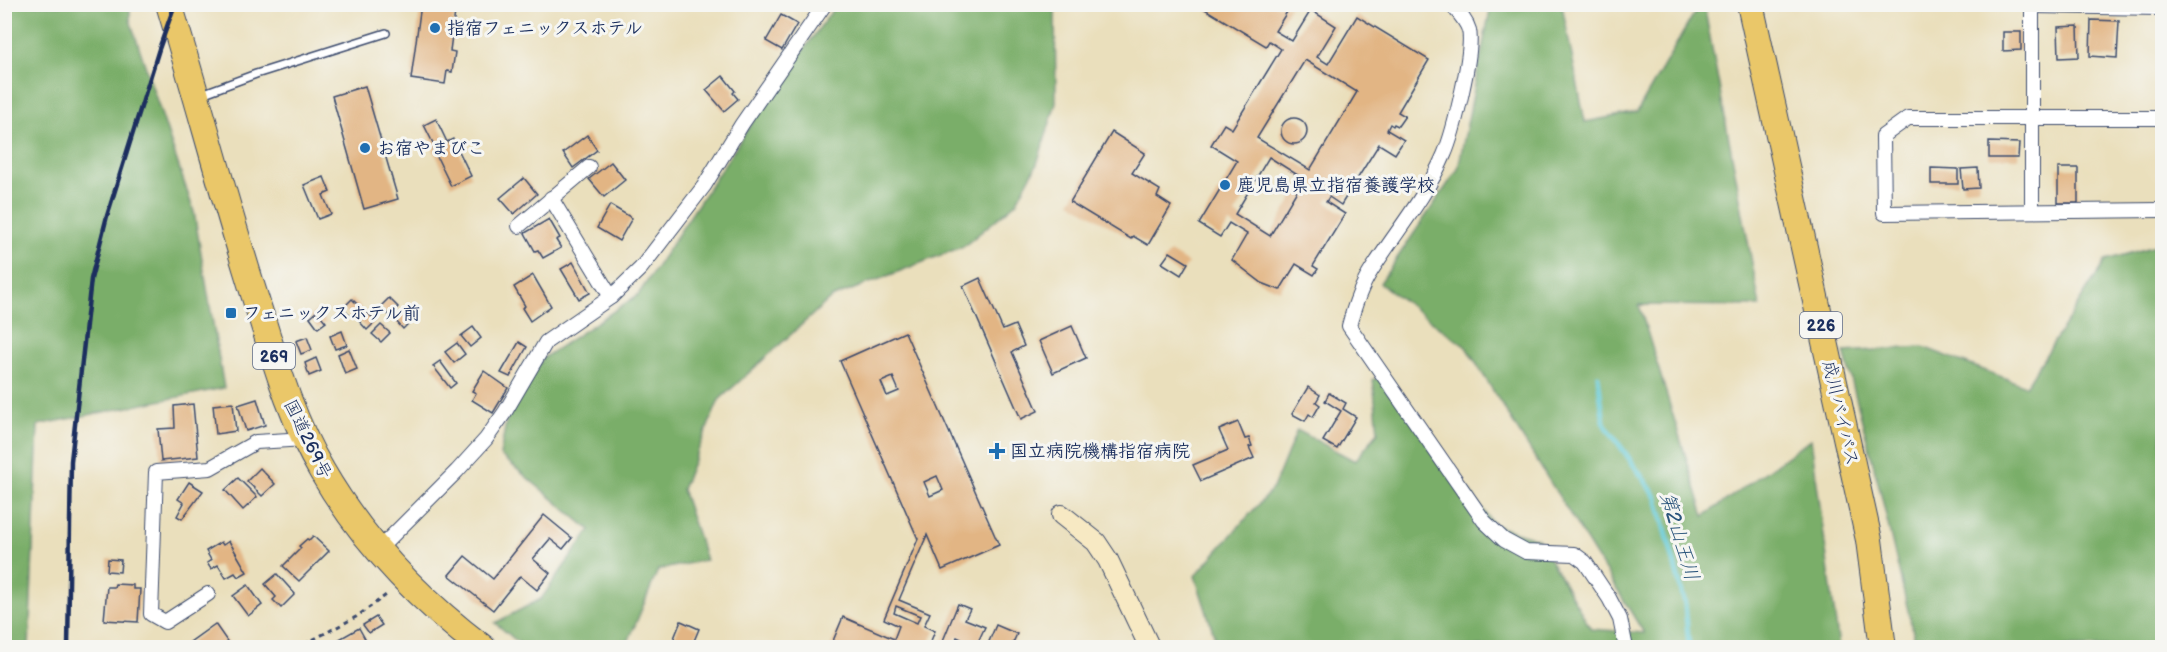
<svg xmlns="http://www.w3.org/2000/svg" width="2167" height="652" viewBox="0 0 2167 652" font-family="'Balsamiq Sans','Klee One',sans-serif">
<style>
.forest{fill:#7aae69;stroke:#4a6e64;stroke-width:1.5}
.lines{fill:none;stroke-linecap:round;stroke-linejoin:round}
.stream{stroke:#5cc8d4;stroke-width:5}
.building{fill:#e2b584;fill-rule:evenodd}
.lane-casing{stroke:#3a496c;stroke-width:10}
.street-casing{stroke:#3a496c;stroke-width:16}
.secondary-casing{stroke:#3a496c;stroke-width:22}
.highway-casing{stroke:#3a496c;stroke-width:28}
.path{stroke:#3a496c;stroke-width:3;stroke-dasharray:4.5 4.5;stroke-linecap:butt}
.lane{stroke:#fff;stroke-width:7}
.street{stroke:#fff;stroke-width:14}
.secondary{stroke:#f7e9c3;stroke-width:20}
.highway{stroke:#eac769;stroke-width:26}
.rail{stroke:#1b2f5e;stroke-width:4.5}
.poi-dot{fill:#1f6fb2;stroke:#f6f6f2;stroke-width:2}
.labels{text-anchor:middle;stroke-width:6;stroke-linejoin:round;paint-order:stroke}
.shield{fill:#f6f6f2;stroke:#5d6b8a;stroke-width:1.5}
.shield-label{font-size:16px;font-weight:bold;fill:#1b2f5e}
.poi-label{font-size:18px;font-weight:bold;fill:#1b2f5e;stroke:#f6f6f2;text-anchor:start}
.street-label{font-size:18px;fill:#1b2f5e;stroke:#f6f6f2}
.water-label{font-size:20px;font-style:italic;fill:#2b557c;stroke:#f6f6f2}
</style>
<rect width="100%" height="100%" fill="#f6f6f2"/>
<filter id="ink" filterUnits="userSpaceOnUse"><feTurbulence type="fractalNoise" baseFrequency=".0167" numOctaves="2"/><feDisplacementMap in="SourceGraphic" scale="12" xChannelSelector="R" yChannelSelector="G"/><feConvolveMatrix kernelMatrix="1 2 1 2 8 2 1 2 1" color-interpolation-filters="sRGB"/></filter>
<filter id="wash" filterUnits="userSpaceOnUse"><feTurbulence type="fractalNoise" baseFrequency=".008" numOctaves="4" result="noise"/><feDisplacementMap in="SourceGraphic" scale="24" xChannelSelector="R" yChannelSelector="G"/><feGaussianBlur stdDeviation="1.35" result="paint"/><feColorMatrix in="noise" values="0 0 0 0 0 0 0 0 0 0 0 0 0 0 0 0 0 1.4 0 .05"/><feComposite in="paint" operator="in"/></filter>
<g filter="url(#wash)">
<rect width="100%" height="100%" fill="#eadfbc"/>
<g class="forest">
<polygon points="4,5 130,5 130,20 194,212 224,388 38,425 29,648 4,647"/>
<polygon points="836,5 1055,5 1056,103 1037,164 1016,203 964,246 831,298 719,400 682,489 706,560 658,570 626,647 524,647 495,623 541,599 590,530 500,455 508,411 543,358 638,295 761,109"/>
<polygon points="1491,5 1562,5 1585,122 1637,112 1699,5 1704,5 1760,306 1639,305 1704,516 1811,439 1839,647 1218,647 1195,576 1273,488 1297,430 1355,461 1378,432 1373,379 1387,378 1494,525 1538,539 1591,629 1644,633 1466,347 1380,283 1458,169"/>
<polygon points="2162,244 2162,647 1912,647 1913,632 1880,490 1844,352 1923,347 2026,386 2106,260"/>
</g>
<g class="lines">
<polyline class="stream" points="1598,376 1604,423 1657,498 1685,604 1689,648"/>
</g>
<g id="blocks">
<g class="building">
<polygon points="421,4 456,4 450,51 455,52 452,72 447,71 445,84 411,79"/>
<path d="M1198,5H1285L1290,7L1275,31L1292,41L1311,10L1336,26L1317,57L1328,64L1357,16L1429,60L1398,112L1405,116L1398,126L1394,124L1393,126L1390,124L1387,130L1404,140L1395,154L1379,144L1341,205L1329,197L1326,202L1345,214L1313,266L1318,269L1314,275L1296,264L1280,290L1262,283L1232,260L1247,234L1229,223L1220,237L1199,224L1237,161L1211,145L1224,124L1232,129L1281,49L1269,41L1266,46ZM1305,60L1357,92L1310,170L1257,138ZM1269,157L1304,179L1270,236L1235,214Z"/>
<polygon points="781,15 797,24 782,50 766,41"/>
<polygon points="2091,20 2119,21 2117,58 2090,56"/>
<polygon points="2078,26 2079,57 2059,58 2058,27"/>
<polygon points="2003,32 2021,32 2021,50 2003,51"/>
<polygon points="723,76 735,91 733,93 738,99 724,111 706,90"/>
<polygon points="365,86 398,199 364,209 332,96"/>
<circle cx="1294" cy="131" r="13"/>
<polygon points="436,119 447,142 453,139 471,176 451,186 433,149 435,147 424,125"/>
<polygon points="1112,132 1145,153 1132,173 1160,190 1157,197 1171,206 1148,245 1133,236 1131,239 1070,202"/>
<polygon points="587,135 597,150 573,168 563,153"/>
<polygon points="1989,142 2019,143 2018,158 1989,158"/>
<polygon points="611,162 625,180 604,197 589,179"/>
<polygon points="1931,168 1958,169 1958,184 1931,184"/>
<polygon points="1978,168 1979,188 1963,189 1961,169"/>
<rect x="2058" y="168" width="20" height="35"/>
<polygon points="324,177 330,192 323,195 331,214 318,219 304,185"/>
<polygon points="524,178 537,194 514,214 500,198"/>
<polygon points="610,205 632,218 619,241 597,228"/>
<polygon points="549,219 560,238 556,240 561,248 543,258 538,250 535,251 525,233"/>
<polygon points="1170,252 1188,263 1181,275 1162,263"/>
<polygon points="573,262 590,293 579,299 561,269"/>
<polygon points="533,275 551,306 530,321 522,308 525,306 514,287"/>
<polygon points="980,278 1003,330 1015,325 1024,346 1012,352 1038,411 1021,419 963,286"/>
<polygon points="389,298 398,307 389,315 380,307"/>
<polygon points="352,299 361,308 352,317 343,308"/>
<polygon points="317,311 326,322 318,328 310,317"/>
<polygon points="404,311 412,320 403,329 395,320"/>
<polygon points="367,312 376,321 367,330 359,321"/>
<polygon points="381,325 390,333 381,342 372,334"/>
<polygon points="1072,326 1086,358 1053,373 1039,341"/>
<polygon points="473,327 481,338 470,347 461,336"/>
<polygon points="342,331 347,345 335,349 330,336"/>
<path d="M905,332L999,545L942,570L927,535L899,600L930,613L924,626L935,631L928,648H830L843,617L894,639L899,626L884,619L918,539L840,361ZM893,377L899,391L887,396L881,382ZM937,476L943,490L930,496L924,482ZM896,606L920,616L917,623L894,613Z"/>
<polygon points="307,337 312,350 301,354 296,341"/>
<polygon points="519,342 527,347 510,377 501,373"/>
<polygon points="457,343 465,354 454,363 445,352"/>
<polygon points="349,349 357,369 345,374 338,354"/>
<polygon points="316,358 321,371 309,376 305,363"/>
<polygon points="440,361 456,383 450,388 433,366"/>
<polygon points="484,371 508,388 493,413 472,400 476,393 472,391"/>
<polygon points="1308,387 1320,395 1316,402 1320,405 1313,417 1309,414 1305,421 1292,414"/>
<polygon points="1329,393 1346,403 1343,409 1356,417 1337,449 1323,441 1341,411 1325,401"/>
<polygon points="257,399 265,425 246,431 238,405"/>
<polygon points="233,403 236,431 216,434 213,405"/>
<polygon points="193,404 198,457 161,461 158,429 175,428 174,406"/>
<polygon points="1238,422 1245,439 1249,438 1252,446 1249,447 1254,458 1201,481 1193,465 1228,450 1219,430"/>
<polygon points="260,468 275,484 262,496 247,481"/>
<polygon points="238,478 257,497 243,510 225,490"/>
<polygon points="189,482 203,491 182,519 177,516 184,503 178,499"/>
<polygon points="544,515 572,538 563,549 550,539 533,559 550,573 537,590 520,576 493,610 449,575 465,556 493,579"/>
<polygon points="313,536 329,551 299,581 283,566 301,548 299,546 307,539 309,540"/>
<polygon points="229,541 247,572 238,577 235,573 226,578 218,565 211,569 207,563 211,560 206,551 221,542 223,545"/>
<polygon points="108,559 121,560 120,572 107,571"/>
<polygon points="277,574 295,594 281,608 273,600 276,597 265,584"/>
<polygon points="115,584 133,585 133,589 140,589 138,622 104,620 107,587 114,587"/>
<polygon points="248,585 262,605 248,616 233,596"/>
<polygon points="958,604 970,609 965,619 985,627 976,646 957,637 953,648 942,643"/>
<polygon points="376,617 382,625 369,633 363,625"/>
<polygon points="681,621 699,629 691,648 670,648"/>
<polygon points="215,624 229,644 224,648 194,648 190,642"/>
<polygon points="996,625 1017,634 1012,645 1017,648 993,648 988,644"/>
<polygon points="359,628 370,648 328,648 327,646"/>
</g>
</g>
</g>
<g filter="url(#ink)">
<use href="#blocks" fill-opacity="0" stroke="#3a496c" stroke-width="1.5"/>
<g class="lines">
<g class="lane-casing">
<polyline id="lane" points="199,95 256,74 386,33"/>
</g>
<g class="street-casing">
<g id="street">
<path d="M1451,4C1458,12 1466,20 1469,30C1474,51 1453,135 1444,155C1426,197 1395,233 1371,271C1360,288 1354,307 1349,326L1484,521L1504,540L1526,552L1574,554L1585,562L1609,598L1620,619L1626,648"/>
<polyline points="2032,6 2162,8"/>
<polyline points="2162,118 1908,118 1883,136 1884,213 2162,210"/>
<polyline points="551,198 611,297"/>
<polyline points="2032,211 2032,4"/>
<polyline points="519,226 589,167"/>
<polyline points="377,551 457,471 486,439 505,412 546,342 611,297 641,268 704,186 742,124 825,4"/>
<polyline points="208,594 165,622 151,614 156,472 210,468 256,442 305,439"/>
</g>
</g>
<g class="secondary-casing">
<polyline id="secondary" points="1062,515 1096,542 1108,560 1150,648"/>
</g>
<g class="highway-casing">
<g id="highway">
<path d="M169,4C201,109 228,215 262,319C278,371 294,424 322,471C363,542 417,598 483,648"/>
<polyline points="1750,4 1869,540 1883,648"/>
</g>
</g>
<polyline class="path" points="297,648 356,617 389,593"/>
<use href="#lane" class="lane"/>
<use href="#street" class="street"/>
<use href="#secondary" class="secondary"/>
<use href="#highway" class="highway"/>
<polyline class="rail" points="68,648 71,461 91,279 107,216 159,49 175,4"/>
</g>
</g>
<g class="poi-dot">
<circle cx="435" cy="28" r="6"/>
<circle cx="365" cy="148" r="6"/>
<circle cx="1225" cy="185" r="6"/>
<rect x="225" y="307" width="12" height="12" rx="3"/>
<path d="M994 442h6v6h6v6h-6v6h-6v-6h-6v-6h6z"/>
</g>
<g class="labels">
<g class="shield">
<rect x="1800" y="312" width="42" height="26" rx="4.5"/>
<rect x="253" y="343" width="42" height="26" rx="4.5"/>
</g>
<g class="shield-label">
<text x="1821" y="331">226</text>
<text x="274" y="362">269</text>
</g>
<g class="poi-label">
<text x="447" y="34">指宿フェニックスホテル</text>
<text x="377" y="154">お宿やまびこ</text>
<text x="1237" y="191">鹿児島県立指宿養護学校</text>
<text x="243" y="319">フェニックスホテル前</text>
<text x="1010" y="457">国立病院機構指宿病院</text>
</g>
<g class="street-label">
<text transform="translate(1841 413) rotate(77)" y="6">成川バイパス</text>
<text transform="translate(308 439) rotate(64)" y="6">国道269号</text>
</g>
<g class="water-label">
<text transform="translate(1680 536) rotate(73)" y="7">第2山王川</text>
</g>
</g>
<rect width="2167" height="652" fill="none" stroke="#f6f6f2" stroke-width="24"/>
</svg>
